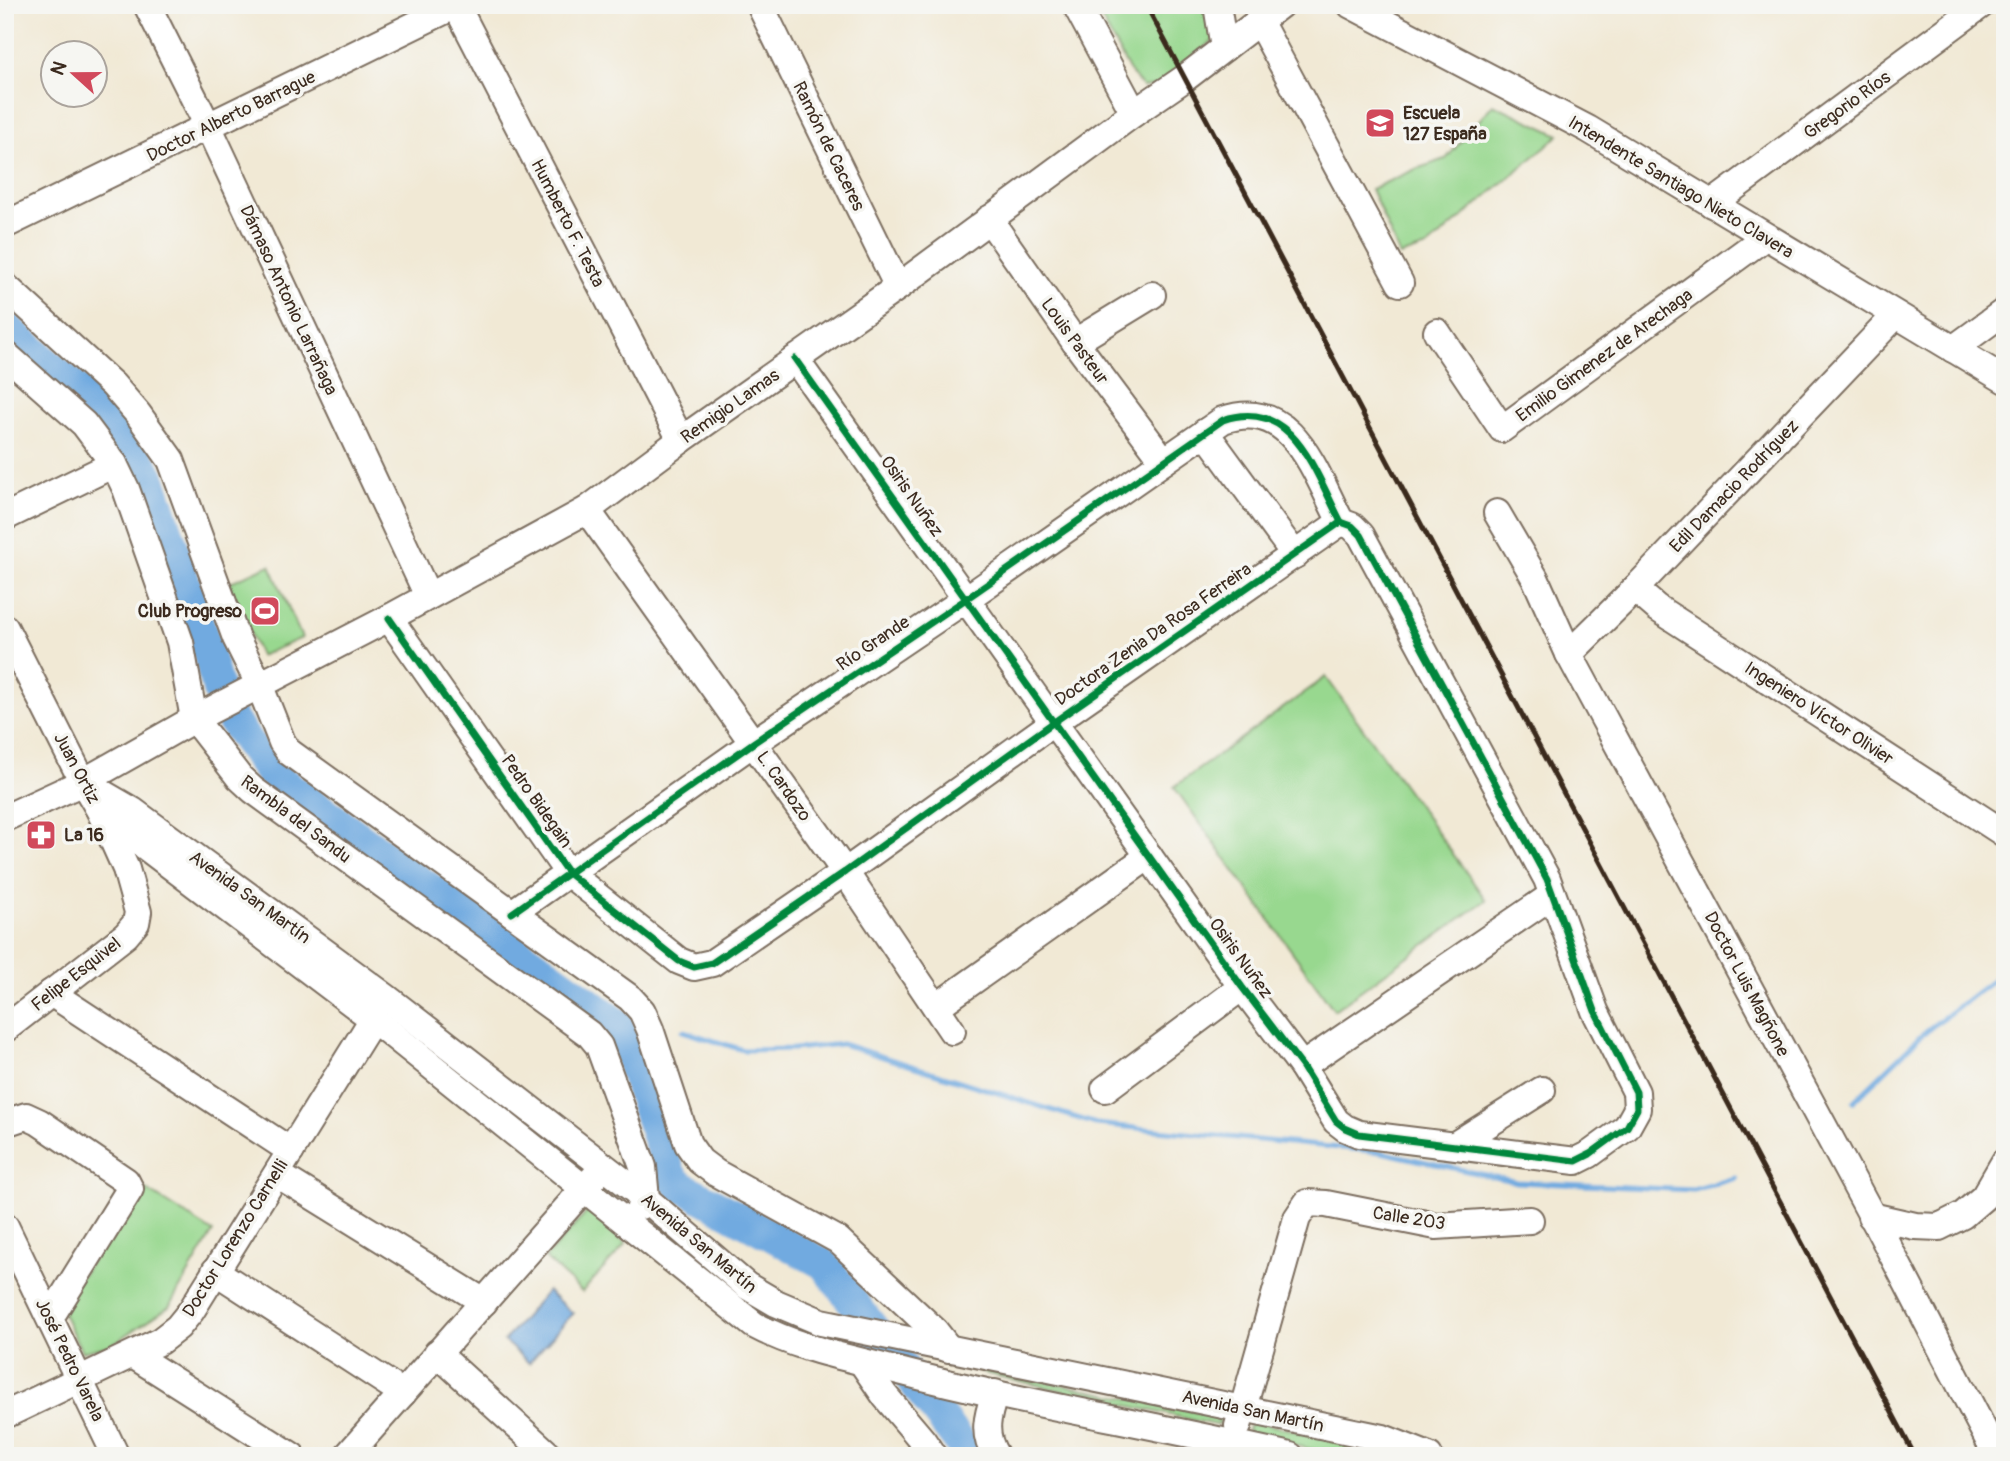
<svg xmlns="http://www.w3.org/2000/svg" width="2010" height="1461" viewBox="0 0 2010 1461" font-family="Pangolin,sans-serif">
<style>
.green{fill:#98d88f;stroke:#6a8156;stroke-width:2}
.water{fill:#71aae0;stroke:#566a7f;stroke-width:2}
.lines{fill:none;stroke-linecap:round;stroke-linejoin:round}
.stream{stroke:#71aae0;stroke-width:5}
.river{stroke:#71aae0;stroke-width:32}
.minor-casing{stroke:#7b6d5e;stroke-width:30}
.minor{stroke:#fff;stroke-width:26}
.rail{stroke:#3b2a1e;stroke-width:5}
.cycleway-casing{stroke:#f6f6f2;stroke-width:11}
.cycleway{stroke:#00873e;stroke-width:7}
.labels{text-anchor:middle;stroke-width:7;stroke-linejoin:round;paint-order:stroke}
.street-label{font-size:18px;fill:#3b2a1e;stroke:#f6f6f2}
.poi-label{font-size:18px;font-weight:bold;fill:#3b2a1e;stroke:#f6f6f2;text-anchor:start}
</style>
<rect width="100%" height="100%" fill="#f6f6f2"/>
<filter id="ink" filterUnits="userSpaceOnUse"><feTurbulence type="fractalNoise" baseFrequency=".0143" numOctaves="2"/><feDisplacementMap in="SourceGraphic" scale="14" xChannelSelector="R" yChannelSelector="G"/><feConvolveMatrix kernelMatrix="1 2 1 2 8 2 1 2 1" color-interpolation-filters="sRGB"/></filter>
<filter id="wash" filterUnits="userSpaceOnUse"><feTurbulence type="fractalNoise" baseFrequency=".00686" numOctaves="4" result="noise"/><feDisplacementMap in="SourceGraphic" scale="28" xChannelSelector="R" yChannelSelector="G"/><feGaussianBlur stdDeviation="1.57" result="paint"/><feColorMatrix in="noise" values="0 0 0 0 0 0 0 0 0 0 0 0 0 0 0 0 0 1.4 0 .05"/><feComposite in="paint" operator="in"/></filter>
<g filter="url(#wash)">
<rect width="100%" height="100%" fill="#f1e9d5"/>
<g class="green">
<polygon points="1094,5 1207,5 1214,40 1158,85 1142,87 1129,70"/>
<polygon points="1493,104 1559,135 1427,247 1400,256 1371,189 1416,169 1446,159"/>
<polygon points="270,565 302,638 260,656 228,583"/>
<polygon points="1326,677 1486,900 1334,1010 1174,787"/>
<polygon points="142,1187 213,1232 169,1307 111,1345 82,1352 60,1307"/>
<polygon points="589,1210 626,1244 582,1292 545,1258"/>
<polygon points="960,1364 1220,1417 1220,1423 1215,1425 983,1373"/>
<polygon points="1253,1421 1402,1456 1340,1456 1251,1435 1247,1430"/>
</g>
<polygon class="water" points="547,1291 573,1313 529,1363 504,1341"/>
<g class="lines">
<g class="stream">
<polyline points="683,1031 743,1050 794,1049 842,1044 1096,1124 1381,1152 1517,1182 1693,1190 1736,1178"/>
<polyline points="1854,1101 1926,1031 2005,971"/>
</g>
<polyline class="river" points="5,326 96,406 136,455 149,477 206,645 218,690 232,720 269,772 618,1024 671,1176 679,1185 824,1264 970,1456"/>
</g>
</g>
<g filter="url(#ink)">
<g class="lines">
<g class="minor-casing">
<g id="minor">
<polyline points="147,5 209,128 428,596"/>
<polyline points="456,5 681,440"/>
<polyline points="760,5 898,287"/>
<polyline points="1076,5 1134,113"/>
<polyline points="1217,5 1224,48"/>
<polyline points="1351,5 1588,129 2005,380"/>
<polyline points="1259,21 1400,283"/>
<polyline points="1712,204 1981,5"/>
<polyline points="989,219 1075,342 1164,461"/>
<polyline points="5,225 456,5"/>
<polyline points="5,286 113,385 138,414 171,460 236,638 259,684 282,742 289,752 630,998 642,1011 650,1029 688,1144 700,1161 716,1173 838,1240 935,1331 949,1349"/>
<polyline points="1437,332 1502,429 1765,237"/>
<polyline points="1075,342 1152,295"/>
<polyline points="1953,349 2005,311"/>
<polyline points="5,354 84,424 114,464 126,489 180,642 194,719 239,777 253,790 589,1034 599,1046 643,1167 646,1199 640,1206"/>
<polyline points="795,359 1242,987 1302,1066 1336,1121 1345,1128 1359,1134 1576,1161 1590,1154 1627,1127 1637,1109 1636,1092 1595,1011 1547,879 1361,535 1352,526 1341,522"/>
<polyline points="1205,432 1295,555"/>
<polyline points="587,510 845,872 952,1031"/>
<polyline points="1497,513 1535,578 1569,654 1878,1227 1997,1456"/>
<polyline points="5,517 114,464"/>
<polyline points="1635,589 1657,608 2005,834"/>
<path d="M389,618L568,873L679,961L694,967L712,963L845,872L1054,722L1341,522C1315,473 1293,396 1223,420L966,599L753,743L512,913"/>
<polyline points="5,628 83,782 99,809 126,869 138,912 136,923 126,935 5,1029"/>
<polyline points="1569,654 1635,589 1896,315"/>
<polyline points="83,782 133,811 387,998 646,1199 747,1286 776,1303 821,1322 1383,1438 1429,1456"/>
<path d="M99,809L126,832L373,1019L754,1325C799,1349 846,1357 895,1370C1025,1404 1159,1425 1290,1456"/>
<polyline points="5,818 83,782 194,719 389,618 587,510 681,440 898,287 1134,113 1185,78 1280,5"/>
<polyline points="51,993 291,1151"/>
<polyline points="936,1007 1149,856"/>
<polyline points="1302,1066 1551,896"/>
<polyline points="1105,1089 1242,987"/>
<polyline points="5,1123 26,1116 39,1122 126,1181 130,1189 50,1318"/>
<polyline points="1455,1145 1542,1090"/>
<polyline points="277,1174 484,1302"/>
<polyline points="1871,1216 1915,1226 1939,1227 1963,1215 1984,1197 2005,1161"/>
<polyline points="5,1226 116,1456"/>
<polyline points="215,1271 403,1393"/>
<polyline points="437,1353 550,1456"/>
<polyline points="133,1355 292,1456"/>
<polyline points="863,1364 885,1396 923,1441 933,1456"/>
<path d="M995,1393C987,1417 982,1434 996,1456"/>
<polyline points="5,1415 160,1341 178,1327 191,1311 373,1019"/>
<polyline points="1238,1426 1297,1218 1307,1203 1326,1204 1436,1226 1530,1220"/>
<polyline points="347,1456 597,1174"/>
</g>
</g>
<use href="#minor" class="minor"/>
<polyline class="rail" points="1146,5 1915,1456"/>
<g class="cycleway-casing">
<g id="cycleway">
<polyline points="795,359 1242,987 1302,1066 1336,1121 1345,1128 1359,1134 1576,1161 1590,1154 1627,1127 1637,1109 1636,1092 1595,1011 1547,879 1361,535 1352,526 1341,522"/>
<path d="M389,618L568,873L679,961L694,967L712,963L845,872L1054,722L1341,522C1315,473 1293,396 1223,420L966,599L753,743L512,913"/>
</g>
</g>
<use href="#cycleway" class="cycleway"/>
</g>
</g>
<defs>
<g id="school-square" transform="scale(1.575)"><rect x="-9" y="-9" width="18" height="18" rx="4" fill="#d1495b" stroke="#f6f6f2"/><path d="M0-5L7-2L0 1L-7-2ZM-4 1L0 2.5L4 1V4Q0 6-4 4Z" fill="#fff"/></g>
<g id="stadium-square" transform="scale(1.575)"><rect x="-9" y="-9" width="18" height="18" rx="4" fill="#d1495b" stroke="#f6f6f2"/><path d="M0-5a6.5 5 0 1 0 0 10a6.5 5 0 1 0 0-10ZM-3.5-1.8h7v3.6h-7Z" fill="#fff"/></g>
<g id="pharmacy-square" transform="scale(1.575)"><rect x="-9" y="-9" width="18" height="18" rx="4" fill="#d1495b" stroke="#f6f6f2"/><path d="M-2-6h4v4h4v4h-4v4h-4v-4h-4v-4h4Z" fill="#fff"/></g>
</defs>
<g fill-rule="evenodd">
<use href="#school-square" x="1380" y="123"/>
<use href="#stadium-square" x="265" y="611"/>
<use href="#pharmacy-square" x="41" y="835"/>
</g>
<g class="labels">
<g class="street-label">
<text transform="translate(1847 105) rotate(-36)" y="6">Gregorio Ríos</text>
<text transform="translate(231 116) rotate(-26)" y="6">Doctor Alberto Barrague</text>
<text transform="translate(829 146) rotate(64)" y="6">Ramón de Caceres</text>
<text transform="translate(1681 187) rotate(31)" y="6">Intendente Santiago Nieto Clavera</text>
<text transform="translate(568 223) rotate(63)" y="6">Humberto F. Testa</text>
<text transform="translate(289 300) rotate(65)" y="6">Dámaso Antonio Larrañaga</text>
<text transform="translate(1075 341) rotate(54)" y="6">Louis Pasteur</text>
<text transform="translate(1604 355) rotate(-36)" y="6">Emilio Gimenez de Arechaga</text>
<text transform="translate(730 406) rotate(-35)" y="6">Remigio Lamas</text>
<text transform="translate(1734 486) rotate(-46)" y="6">Edil Damacio Rodríguez</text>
<text transform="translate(912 496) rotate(55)" y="6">Osiris Nuñez</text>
<text transform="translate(1153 634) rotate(-35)" y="6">Doctora Zenia Da Rosa Ferreira</text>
<text transform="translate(873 643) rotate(-34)" y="6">Río Grande</text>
<text transform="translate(1819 713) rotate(33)" y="6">Ingeniero Víctor Olivier</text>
<text transform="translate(77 768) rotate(62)" y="6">Juan Ortiz</text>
<text transform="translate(784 786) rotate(55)" y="6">L. Cardozo</text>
<text transform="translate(537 801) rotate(55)" y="6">Pedro Bidegain</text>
<text transform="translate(296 819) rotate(37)" y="6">Rambla del Sandu</text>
<text transform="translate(250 897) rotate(36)" y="6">Avenida San Martín</text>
<text transform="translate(1241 958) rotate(54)" y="6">Osiris Nuñez</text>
<text transform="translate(76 974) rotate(-38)" y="6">Felipe Esquivel</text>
<text transform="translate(1747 984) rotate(62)" y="6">Doctor Luis Magñone</text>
<text transform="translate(1409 1218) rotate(9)" y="6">Calle 203</text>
<text transform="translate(235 1238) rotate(-58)" y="6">Doctor Lorenzo Carnelli</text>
<text transform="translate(699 1243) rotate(40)" y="6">Avenida San Martín</text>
<text transform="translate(70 1360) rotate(64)" y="6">José Pedro Varela</text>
<text transform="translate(1253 1411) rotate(12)" y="6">Avenida San Martín</text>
</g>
<g class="poi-label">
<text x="1403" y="119">Escuela<tspan x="1403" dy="21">127 España</tspan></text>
<text x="242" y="617" text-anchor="end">Club Progreso</text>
<text x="64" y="841">La 16</text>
</g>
</g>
<rect width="2010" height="1461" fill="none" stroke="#f6f6f2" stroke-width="28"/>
<g transform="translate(74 74) rotate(291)"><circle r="33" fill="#f6f6f2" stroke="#aba49d" stroke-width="2"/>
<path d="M0-5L12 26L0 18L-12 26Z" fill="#d1495b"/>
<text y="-10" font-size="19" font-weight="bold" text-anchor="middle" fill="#3b2a1e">N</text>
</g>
</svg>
